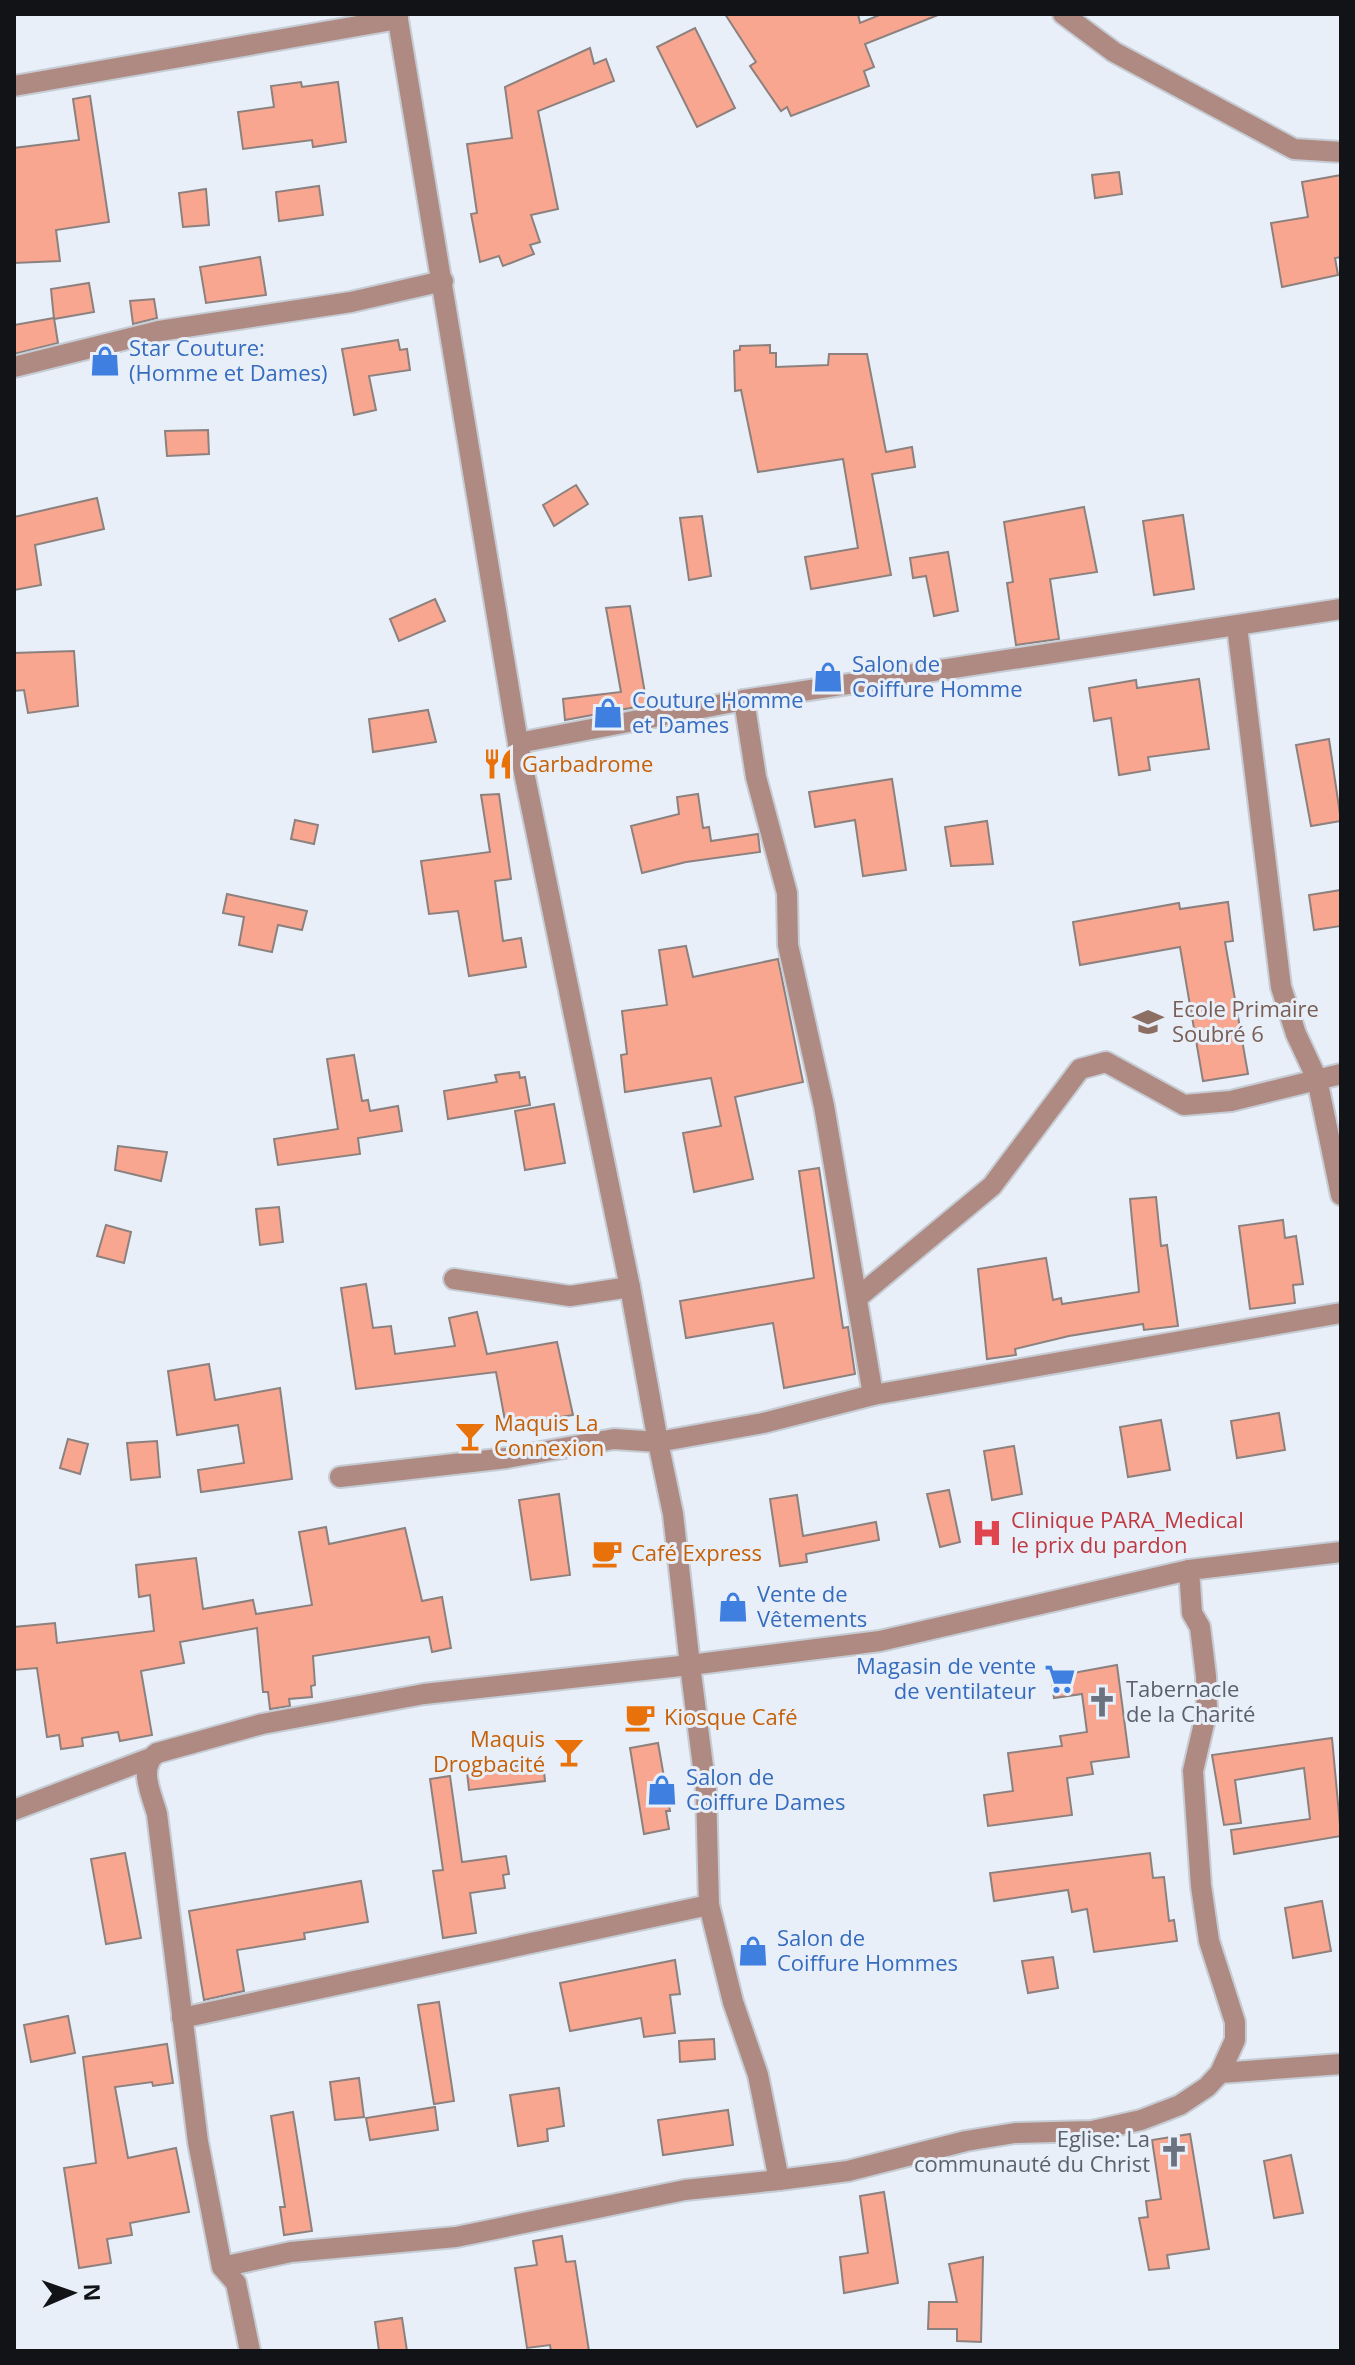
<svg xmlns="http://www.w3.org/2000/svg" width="1355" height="2365" viewBox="0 0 1355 2365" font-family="'Open Sans',sans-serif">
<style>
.building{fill:#f9a690;stroke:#8c817e;stroke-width:2}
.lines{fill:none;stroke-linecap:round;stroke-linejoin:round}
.street-casing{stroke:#c6ccd4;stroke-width:24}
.street{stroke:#af8a82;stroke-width:20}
.labels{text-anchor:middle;stroke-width:6;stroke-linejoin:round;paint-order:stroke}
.shop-label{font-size:22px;fill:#366cbe;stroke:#e8eff8;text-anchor:start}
.food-label{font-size:22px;fill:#c56008;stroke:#e8eff8;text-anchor:start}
.education-label{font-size:22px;fill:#785e54;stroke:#e8eff8;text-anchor:start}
.health-label{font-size:22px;fill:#be3a42;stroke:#e8eff8;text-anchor:start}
.worship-label{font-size:22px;fill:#5b616d;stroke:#e8eff8;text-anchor:start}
</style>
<rect width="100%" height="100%" fill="#e8eff8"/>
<g class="building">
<polygon points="725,14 858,14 860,23 882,14 938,15 865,44 874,67 864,71 869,86 791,116 787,107 781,111 750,66 756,62"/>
<polygon points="695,28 735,108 697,127 657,47"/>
<polygon points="590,48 594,64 606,59 614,81 538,111 558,209 531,215 540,242 530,245 534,254 503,266 499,256 480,262 471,214 477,213 467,144 512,138 505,87"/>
<polygon points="301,82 302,87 338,82 346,142 313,147 312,140 243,149 238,112 274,107 271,86"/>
<polygon points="90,96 109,222 56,230 60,261 14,263 14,148 79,140 73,99"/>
<polygon points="1119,172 1122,194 1095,198 1092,175"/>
<polygon points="1341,175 1341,257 1335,258 1338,275 1282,287 1271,223 1308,217 1302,182"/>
<polygon points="319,186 323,215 279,221 276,192"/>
<polygon points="206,189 209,225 183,227 179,193"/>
<polygon points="260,257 266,295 206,303 200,267"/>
<polygon points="89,283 94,312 54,319 51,289"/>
<polygon points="154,299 157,318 133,324 130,301"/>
<polygon points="54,318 58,343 14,354 14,325"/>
<polygon points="398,340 400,350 407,349 410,370 369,376 376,410 354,415 342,349"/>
<polygon points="770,345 770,353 776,353 776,367 828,365 829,354 867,354 886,452 912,447 915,467 872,474 891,575 811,589 805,557 858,548 843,459 758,472 741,390 735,391 734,351 740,350 740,346"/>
<polygon points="208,430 209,454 167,456 165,431"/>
<polygon points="576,485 588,504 554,526 543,505"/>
<polygon points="97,498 104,529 35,545 41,585 14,590 14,517"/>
<polygon points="1084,507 1097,572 1050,579 1059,639 1016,645 1007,583 1013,582 1004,522"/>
<polygon points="1183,515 1194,589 1154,595 1143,521"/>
<polygon points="702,516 711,576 689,580 680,518"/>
<polygon points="948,552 958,611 934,616 926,576 913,578 910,558"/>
<polygon points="435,599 445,621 399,641 390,619"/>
<polygon points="630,606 647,705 565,720 563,699 621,692 606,608"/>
<polygon points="74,651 78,706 28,713 24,690 14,691 14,653"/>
<polygon points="1199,679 1209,749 1148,757 1150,770 1119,775 1111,718 1094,721 1089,688 1136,680 1137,688"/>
<polygon points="428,710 436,742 373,752 369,719"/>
<polygon points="1329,739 1341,821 1311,826 1296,745"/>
<polygon points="892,779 906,870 863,876 855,820 815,827 809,792"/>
<polygon points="499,794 511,879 495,881 503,941 521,938 526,967 469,976 458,911 429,914 421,861 490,852 481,795"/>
<polygon points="698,794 703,828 709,827 711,841 758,834 760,852 686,862 642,873 631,826 679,814 677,797"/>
<polygon points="295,820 318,825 314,844 291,839"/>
<polygon points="987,821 993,864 951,866 945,827"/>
<polygon points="1341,890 1341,926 1314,930 1309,895"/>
<polygon points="227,894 307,911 302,930 278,925 272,952 239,945 244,917 223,913"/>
<polygon points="1228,902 1233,941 1225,942 1248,1074 1203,1081 1180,947 1080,965 1073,922 1179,903 1180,909"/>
<polygon points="686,946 693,977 778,959 803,1082 735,1097 753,1179 694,1192 683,1133 721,1126 711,1078 625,1092 621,1055 627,1054 622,1011 667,1005 659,950"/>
<polygon points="354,1055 362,1101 368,1100 370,1111 398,1106 402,1131 358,1138 360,1154 278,1165 274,1139 338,1129 327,1059"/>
<polygon points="519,1072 520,1078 525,1077 530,1105 448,1119 444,1091 497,1082 495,1075"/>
<polygon points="554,1104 565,1163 525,1170 515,1111"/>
<polygon points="118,1146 167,1152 161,1181 115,1170"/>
<polygon points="819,1168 843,1328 848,1327 855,1374 784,1388 773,1323 686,1338 680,1301 814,1278 799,1171"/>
<polygon points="1156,1197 1161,1246 1167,1245 1178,1326 1144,1330 1143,1324 1069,1336 1015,1349 1016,1355 987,1359 978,1269 1046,1258 1053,1300 1061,1298 1062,1304 1139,1292 1130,1199"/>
<polygon points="279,1207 283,1242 260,1245 256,1209"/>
<polygon points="1283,1220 1285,1238 1296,1236 1303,1284 1293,1285 1295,1303 1250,1309 1239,1226"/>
<polygon points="106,1225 131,1232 124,1263 97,1256"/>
<polygon points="366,1284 373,1328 391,1326 395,1354 455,1346 449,1318 477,1312 487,1354 557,1342 573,1415 506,1426 496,1372 356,1389 341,1288"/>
<polygon points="209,1364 215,1400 280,1388 292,1479 201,1492 198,1470 244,1463 238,1425 177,1435 168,1371"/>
<polygon points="1279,1413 1285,1450 1237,1458 1231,1421"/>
<polygon points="1161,1420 1170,1470 1128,1477 1120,1427"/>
<polygon points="68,1439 88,1444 80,1474 60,1468"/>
<polygon points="157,1441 160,1477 131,1480 127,1443"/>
<polygon points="1014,1446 1022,1494 992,1500 984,1451"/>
<polygon points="949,1490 960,1542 940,1547 927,1494"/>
<polygon points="559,1494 570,1575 531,1580 519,1500"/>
<polygon points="797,1495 803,1536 876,1522 879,1540 806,1554 807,1562 780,1566 770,1499"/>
<polygon points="326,1527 329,1544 405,1528 422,1601 442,1597 451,1648 432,1652 429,1637 313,1656 315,1685 311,1686 312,1697 289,1699 290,1706 270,1709 268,1692 263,1692 257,1628 180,1642 184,1663 141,1671 152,1735 120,1741 118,1732 82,1738 83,1746 61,1749 59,1735 47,1737 37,1668 14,1670 14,1627 55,1623 57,1643 154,1631 150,1595 139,1597 136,1565 196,1558 203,1609 253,1600 256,1614 312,1605 299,1532"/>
<polygon points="1117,1665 1129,1757 1091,1762 1093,1774 1067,1778 1072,1815 988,1826 984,1795 1013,1791 1008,1753 1062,1746 1060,1736 1087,1732 1082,1694 1054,1698 1051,1677"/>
<polygon points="1332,1738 1341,1836 1234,1854 1231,1830 1310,1819 1304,1768 1235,1780 1241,1823 1224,1825 1212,1755"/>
<polygon points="658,1743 670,1811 666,1811 669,1829 644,1834 630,1748"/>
<polygon points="543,1762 545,1781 469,1790 467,1772"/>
<polygon points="450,1776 462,1862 506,1856 509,1874 503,1875 505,1888 470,1893 476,1933 443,1938 433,1871 443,1870 430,1779"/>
<polygon points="125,1853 141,1938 106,1944 91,1859"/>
<polygon points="1150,1853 1153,1878 1164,1877 1169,1921 1174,1920 1177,1941 1094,1952 1087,1909 1072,1912 1068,1890 994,1901 990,1873"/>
<polygon points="361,1881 368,1922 304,1933 305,1939 237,1950 244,1991 204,2000 189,1911"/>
<polygon points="1322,1901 1331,1951 1293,1958 1285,1908"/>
<polygon points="1053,1957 1058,1988 1028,1993 1022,1961"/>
<polygon points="675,1960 680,1994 670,1995 675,2033 644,2037 641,2018 570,2031 560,1983"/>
<polygon points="439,2002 454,2101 434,2104 418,2005"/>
<polygon points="68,2016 75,2053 31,2062 24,2025"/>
<polygon points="714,2039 715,2059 680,2062 679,2041"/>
<polygon points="167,2044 173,2083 153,2086 152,2082 115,2087 128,2158 176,2148 189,2212 130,2223 132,2235 107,2239 111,2263 79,2268 64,2168 96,2163 83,2057"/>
<polygon points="359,2078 364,2117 335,2120 330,2082"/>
<polygon points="559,2088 564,2126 547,2129 548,2141 518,2146 510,2095"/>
<polygon points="435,2107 438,2130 370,2140 366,2118"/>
<polygon points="728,2110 733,2145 663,2155 658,2120"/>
<polygon points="293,2112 312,2231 284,2235 280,2207 285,2207 271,2116"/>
<polygon points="1190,2134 1209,2249 1167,2255 1169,2268 1149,2270 1139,2218 1148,2217 1146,2201 1161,2199 1152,2140"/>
<polygon points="1291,2155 1303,2213 1274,2218 1264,2161"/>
<polygon points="884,2192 898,2283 844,2293 840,2257 868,2253 860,2196"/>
<polygon points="562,2236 566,2262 575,2261 589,2351 551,2351 550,2345 527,2348 515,2268 537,2265 533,2241"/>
<polygon points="983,2257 981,2342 957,2341 957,2329 928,2329 929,2302 957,2302 949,2264"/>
<polygon points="402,2318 407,2351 379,2351 375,2322"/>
</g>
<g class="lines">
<g class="street-casing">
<g id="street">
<polyline points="397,14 518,743 630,1287 658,1442 763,1423 873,1395 1341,1313"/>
<polyline points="1063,14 1114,52 1294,149 1341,152"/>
<polyline points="14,86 398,19"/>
<polyline points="14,367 159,331 351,302 443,281"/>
<polyline points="1237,626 1281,987 1296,1034 1317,1079 1341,1195"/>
<polyline points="744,700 756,777 787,893 788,945 824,1106 873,1395"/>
<polyline points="518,743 744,700 1341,609"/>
<polyline points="454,1279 570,1296 630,1287"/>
<polyline points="857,1298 992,1186 1080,1069 1106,1062 1184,1105 1231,1101 1341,1074"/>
<polyline points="340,1477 507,1458 614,1439 658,1442 673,1514 690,1665 880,1641 1189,1570 1341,1552"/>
<polyline points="14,1810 148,1759"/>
<polyline points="182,2018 709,1905"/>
<polyline points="1220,2073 1341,2064"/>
<polyline points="779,2180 848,2171 966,2141 1015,2133 1092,2131 1141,2120 1180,2105 1207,2087 1220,2073 1235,2040 1235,2022 1209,1941 1201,1886 1193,1771 1207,1710 1206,1676 1200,1627 1192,1613 1189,1570"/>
<path d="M222,2267L291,2252L456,2237L685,2190L779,2180L758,2075L733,2002L709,1905L706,1790L690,1665L424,1694L262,1724L157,1753C137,1767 152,1795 157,1814L198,2142L222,2267L236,2283L250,2351"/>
</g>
</g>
<use href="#street" class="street"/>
</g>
<defs>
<g id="shop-bare" transform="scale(2.4)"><path d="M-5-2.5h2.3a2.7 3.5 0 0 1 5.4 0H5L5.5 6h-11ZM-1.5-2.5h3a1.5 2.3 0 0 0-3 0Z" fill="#3f7fe0" stroke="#e8eff8" stroke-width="2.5" paint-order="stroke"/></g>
<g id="restaurant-bare" transform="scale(2.4)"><path d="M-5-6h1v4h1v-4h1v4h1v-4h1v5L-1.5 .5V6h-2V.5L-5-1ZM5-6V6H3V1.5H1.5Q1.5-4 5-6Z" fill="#e8710a" stroke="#e8eff8" stroke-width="2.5" paint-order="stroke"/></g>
<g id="school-bare" transform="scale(2.4)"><path d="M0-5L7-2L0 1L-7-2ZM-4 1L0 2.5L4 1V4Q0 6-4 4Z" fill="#8d6e63" stroke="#e8eff8" stroke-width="2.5" paint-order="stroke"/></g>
<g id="bar-bare" transform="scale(2.4)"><path d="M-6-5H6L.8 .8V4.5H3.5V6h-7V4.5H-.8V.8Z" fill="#e8710a" stroke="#e8eff8" stroke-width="2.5" paint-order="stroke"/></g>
<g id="hospital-bare" transform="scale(2.4)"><path d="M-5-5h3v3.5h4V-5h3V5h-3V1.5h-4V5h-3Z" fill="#e0444e" stroke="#e8eff8" stroke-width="2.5" paint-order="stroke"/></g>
<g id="cafe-bare" transform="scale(2.4)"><path d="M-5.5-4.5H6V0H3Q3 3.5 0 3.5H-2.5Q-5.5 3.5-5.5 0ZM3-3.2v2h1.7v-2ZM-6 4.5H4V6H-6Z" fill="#e8710a" stroke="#e8eff8" stroke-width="2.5" paint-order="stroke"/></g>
<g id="supermarket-bare" transform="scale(2.4)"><path d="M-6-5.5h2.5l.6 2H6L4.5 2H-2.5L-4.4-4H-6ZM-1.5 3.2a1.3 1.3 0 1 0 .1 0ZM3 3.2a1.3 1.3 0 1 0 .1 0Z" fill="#3f7fe0" stroke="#e8eff8" stroke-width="2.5" paint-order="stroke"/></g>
<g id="church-bare" transform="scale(2.4)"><path d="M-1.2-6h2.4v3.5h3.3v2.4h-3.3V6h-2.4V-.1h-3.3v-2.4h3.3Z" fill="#6b7280" stroke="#e8eff8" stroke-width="2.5" paint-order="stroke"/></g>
</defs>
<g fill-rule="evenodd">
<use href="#shop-bare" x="105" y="361"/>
<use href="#shop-bare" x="828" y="677"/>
<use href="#shop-bare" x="608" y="713"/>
<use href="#restaurant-bare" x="498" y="764"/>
<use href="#school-bare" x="1148" y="1022"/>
<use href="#bar-bare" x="470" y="1436"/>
<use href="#hospital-bare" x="987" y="1533"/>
<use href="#cafe-bare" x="607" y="1553"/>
<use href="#shop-bare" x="733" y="1607"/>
<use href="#supermarket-bare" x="1060" y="1679"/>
<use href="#church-bare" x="1102" y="1702"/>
<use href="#cafe-bare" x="640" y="1717"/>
<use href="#bar-bare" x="569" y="1752"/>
<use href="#shop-bare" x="662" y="1790"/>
<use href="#shop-bare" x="753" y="1951"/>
<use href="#church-bare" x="1174" y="2152"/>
</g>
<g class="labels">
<g class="shop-label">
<text x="129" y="356">Star Couture:<tspan x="129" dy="25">(Homme et Dames)</tspan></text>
<text x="852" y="672">Salon de<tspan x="852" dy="25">Coiffure Homme</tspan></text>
<text x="632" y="708">Couture Homme<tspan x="632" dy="25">et Dames</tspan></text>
<text x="757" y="1602">Vente de<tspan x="757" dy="25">Vêtements</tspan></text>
<text x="1036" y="1674" text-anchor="end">Magasin de vente<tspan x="1036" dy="25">de ventilateur</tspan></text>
<text x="686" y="1785">Salon de<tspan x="686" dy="25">Coiffure Dames</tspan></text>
<text x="777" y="1946">Salon de<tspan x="777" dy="25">Coiffure Hommes</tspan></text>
</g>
<g class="food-label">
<text x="522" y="772">Garbadrome</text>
<text x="494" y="1431">Maquis La<tspan x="494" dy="25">Connexion</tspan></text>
<text x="631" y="1561">Café Express</text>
<text x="664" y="1725">Kiosque Café</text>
<text x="545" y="1747" text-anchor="end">Maquis<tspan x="545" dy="25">Drogbacité</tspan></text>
</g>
<g class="education-label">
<text x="1172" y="1017">Ecole Primaire<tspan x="1172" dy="25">Soubré 6</tspan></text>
</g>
<g class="health-label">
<text x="1011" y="1528">Clinique PARA_Medical<tspan x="1011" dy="25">le prix du pardon</tspan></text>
</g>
<g class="worship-label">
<text x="1126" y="1697">Tabernacle<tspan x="1126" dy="25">de la Charité</tspan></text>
<text x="1150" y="2147" text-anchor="end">Eglise: La<tspan x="1150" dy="25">communauté du Christ</tspan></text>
</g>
</g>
<rect width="1355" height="2365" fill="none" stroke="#111316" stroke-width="32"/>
<g transform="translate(72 2293) rotate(88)" stroke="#e8eff8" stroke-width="6" paint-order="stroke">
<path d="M0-6L14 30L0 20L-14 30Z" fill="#111316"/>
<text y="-12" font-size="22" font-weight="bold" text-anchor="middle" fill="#111316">N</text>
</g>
</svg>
